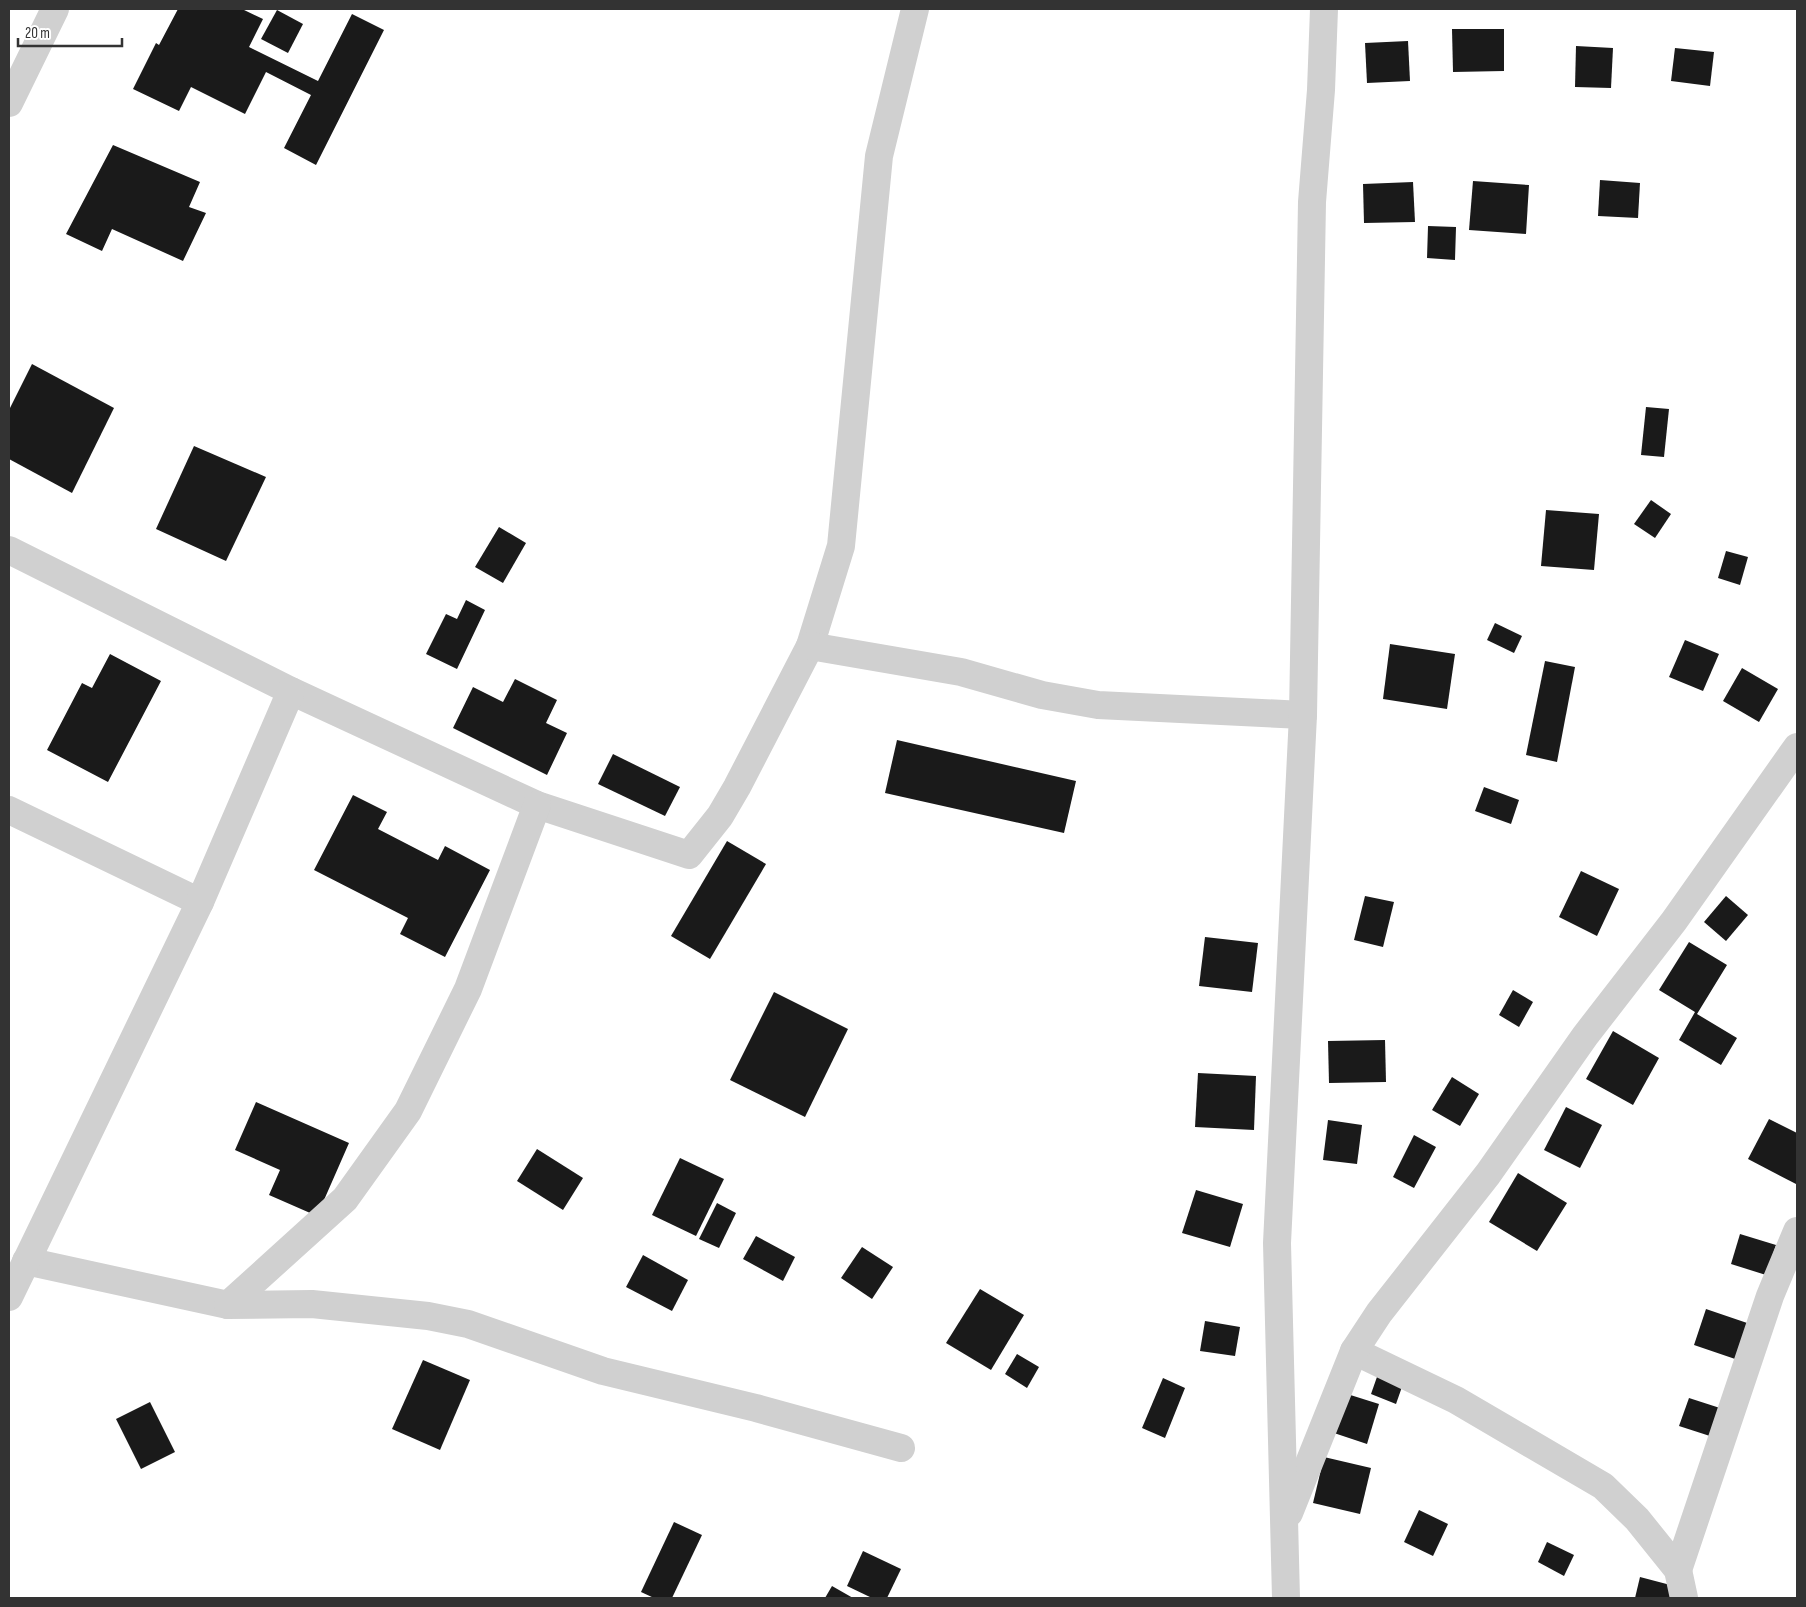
<svg xmlns="http://www.w3.org/2000/svg" width="1806" height="1607" viewBox="0 0 1806 1607" font-family="'Sofia Sans Condensed',sans-serif">
<style>
.building{fill:#1a1a1a}
.lines{fill:none;stroke-linecap:round;stroke-linejoin:round}
.minor{stroke:#d0d0d0;stroke-width:28}
</style>
<rect width="100%" height="100%" fill="#fff"/>
<g class="building">
<polygon points="178,9 242,9 263,19 249,47 318,81 352,14 384,30 316,165 284,148 311,95 266,72 245,114 191,87 179,111 133,89 156,43 159,45"/>
<polygon points="277,10 303,24 288,53 261,39"/>
<polygon points="1452,29 1504,29 1504,71 1453,72"/>
<polygon points="1408,41 1410,81 1367,83 1365,43"/>
<polygon points="1576,46 1613,48 1611,88 1575,87"/>
<polygon points="1675,48 1714,52 1710,86 1671,81"/>
<polygon points="113,145 200,182 189,207 206,213 183,261 112,229 102,251 66,234"/>
<polygon points="1600,180 1640,183 1638,218 1598,216"/>
<polygon points="1473,181 1529,185 1526,234 1469,230"/>
<polygon points="1413,182 1415,222 1364,223 1363,184"/>
<polygon points="1428,226 1456,227 1455,260 1427,258"/>
<polygon points="32,364 114,408 72,493 9,459 9,410"/>
<polygon points="1646,407 1669,409 1664,457 1641,455"/>
<polygon points="194,446 266,477 226,561 156,529"/>
<polygon points="1651,500 1671,514 1655,538 1634,524"/>
<polygon points="1546,510 1599,514 1594,570 1541,566"/>
<polygon points="499,527 526,543 503,583 475,567"/>
<polygon points="1726,551 1748,557 1740,585 1718,578"/>
<polygon points="466,600 485,610 457,669 426,654 446,614 457,619"/>
<polygon points="1495,623 1522,636 1514,653 1487,640"/>
<polygon points="1685,640 1719,654 1703,691 1669,677"/>
<polygon points="1390,644 1455,654 1447,709 1383,699"/>
<polygon points="110,654 161,681 108,782 47,750 82,683 92,688"/>
<polygon points="1545,661 1575,667 1557,762 1526,755"/>
<polygon points="1742,668 1778,689 1759,722 1723,701"/>
<polygon points="515,679 557,700 546,723 567,733 547,775 453,728 473,687 503,702"/>
<polygon points="897,740 1076,781 1064,833 885,793"/>
<polygon points="613,754 680,787 665,816 598,784"/>
<polygon points="1484,787 1519,800 1511,824 1475,811"/>
<polygon points="353,795 387,812 378,829 438,860 445,846 490,870 445,957 400,934 408,918 314,870"/>
<polygon points="727,841 766,864 710,959 671,936"/>
<polygon points="1581,871 1619,889 1597,936 1559,917"/>
<polygon points="1365,896 1394,902 1383,947 1354,940"/>
<polygon points="1726,896 1748,915 1726,941 1704,922"/>
<polygon points="1205,937 1258,943 1252,992 1199,986"/>
<polygon points="1689,942 1727,965 1697,1014 1737,1038 1721,1065 1679,1040 1695,1012 1659,990"/>
<polygon points="1513,990 1533,1002 1519,1027 1499,1015"/>
<polygon points="774,992 848,1029 805,1117 730,1080"/>
<polygon points="1613,1031 1659,1058 1633,1105 1586,1079"/>
<polygon points="1385,1040 1386,1082 1329,1083 1328,1041"/>
<polygon points="1198,1073 1256,1076 1254,1130 1195,1127"/>
<polygon points="1452,1077 1479,1094 1460,1126 1432,1110"/>
<polygon points="256,1102 349,1143 317,1216 269,1195 280,1170 235,1150"/>
<polygon points="1566,1107 1602,1125 1580,1168 1544,1150"/>
<polygon points="1769,1119 1797,1133 1796,1184 1748,1159"/>
<polygon points="1328,1120 1362,1125 1357,1164 1323,1160"/>
<polygon points="1414,1135 1436,1147 1414,1188 1393,1177"/>
<polygon points="537,1149 583,1178 563,1210 517,1181"/>
<polygon points="680,1158 724,1179 696,1236 652,1215"/>
<polygon points="1518,1173 1567,1203 1537,1251 1489,1222"/>
<polygon points="1196,1190 1243,1204 1230,1247 1182,1233"/>
<polygon points="717,1203 736,1213 719,1248 699,1239"/>
<polygon points="1740,1234 1776,1245 1766,1275 1731,1264"/>
<polygon points="756,1236 795,1257 783,1281 743,1259"/>
<polygon points="862,1247 893,1267 872,1299 841,1278"/>
<polygon points="643,1255 688,1280 672,1311 626,1287"/>
<polygon points="980,1289 1024,1315 991,1370 946,1343"/>
<polygon points="1706,1309 1753,1325 1741,1361 1694,1345"/>
<polygon points="1205,1321 1240,1327 1235,1356 1200,1351"/>
<polygon points="1017,1354 1039,1367 1027,1388 1005,1374"/>
<polygon points="423,1360 470,1380 440,1450 392,1429"/>
<polygon points="1378,1374 1403,1384 1396,1404 1371,1394"/>
<polygon points="1163,1378 1185,1388 1165,1438 1142,1428"/>
<polygon points="1344,1393 1379,1404 1367,1444 1331,1432"/>
<polygon points="1689,1398 1723,1409 1713,1437 1679,1426"/>
<polygon points="150,1402 175,1452 141,1469 116,1419"/>
<polygon points="1324,1457 1371,1468 1360,1514 1313,1503"/>
<polygon points="1419,1510 1448,1524 1433,1556 1404,1542"/>
<polygon points="674,1522 702,1535 672,1598 654,1598 641,1592"/>
<polygon points="1547,1542 1574,1555 1564,1576 1538,1562"/>
<polygon points="863,1551 901,1569 887,1598 872,1598 847,1586"/>
<polygon points="1640,1577 1678,1587 1675,1598 1635,1598"/>
<polygon points="832,1586 853,1598 825,1598"/>
</g>
<g class="lines">
<g class="minor">
<polyline points="9,103 55,9"/>
<polyline points="9,550 291,691 537,805 689,855 720,816 737,787 810,646 841,546 879,156 915,9"/>
<polyline points="810,646 961,672 1042,695 1098,705 1303,715"/>
<polyline points="9,810 200,902"/>
<polyline points="26,1261 228,1305 312,1304 428,1316 468,1324 603,1371 756,1408 901,1448"/>
<polyline points="9,1297 200,902 291,691"/>
<polyline points="228,1305 345,1199 408,1111 468,989 537,805"/>
<polyline points="1354,1351 1456,1400 1603,1486 1637,1519 1678,1570 1684,1598"/>
<polyline points="1289,1513 1354,1351 1379,1313 1488,1174 1585,1036 1674,921 1797,747"/>
<polyline points="1678,1570 1770,1296 1797,1231"/>
<polyline points="1286,1598 1277,1243 1303,715 1312,202 1321,90 1324,9"/>
</g>
</g>
<rect width="1806" height="1607" fill="none" stroke="#333333" stroke-width="20"/>
<path d="M18 38v8h104v-8" fill="none" stroke="#333333" stroke-width="2.5"/>
<text x="25" y="38" font-size="15" fill="#333333" stroke="#ffffff" stroke-width="4" paint-order="stroke">20 m</text>
</svg>
